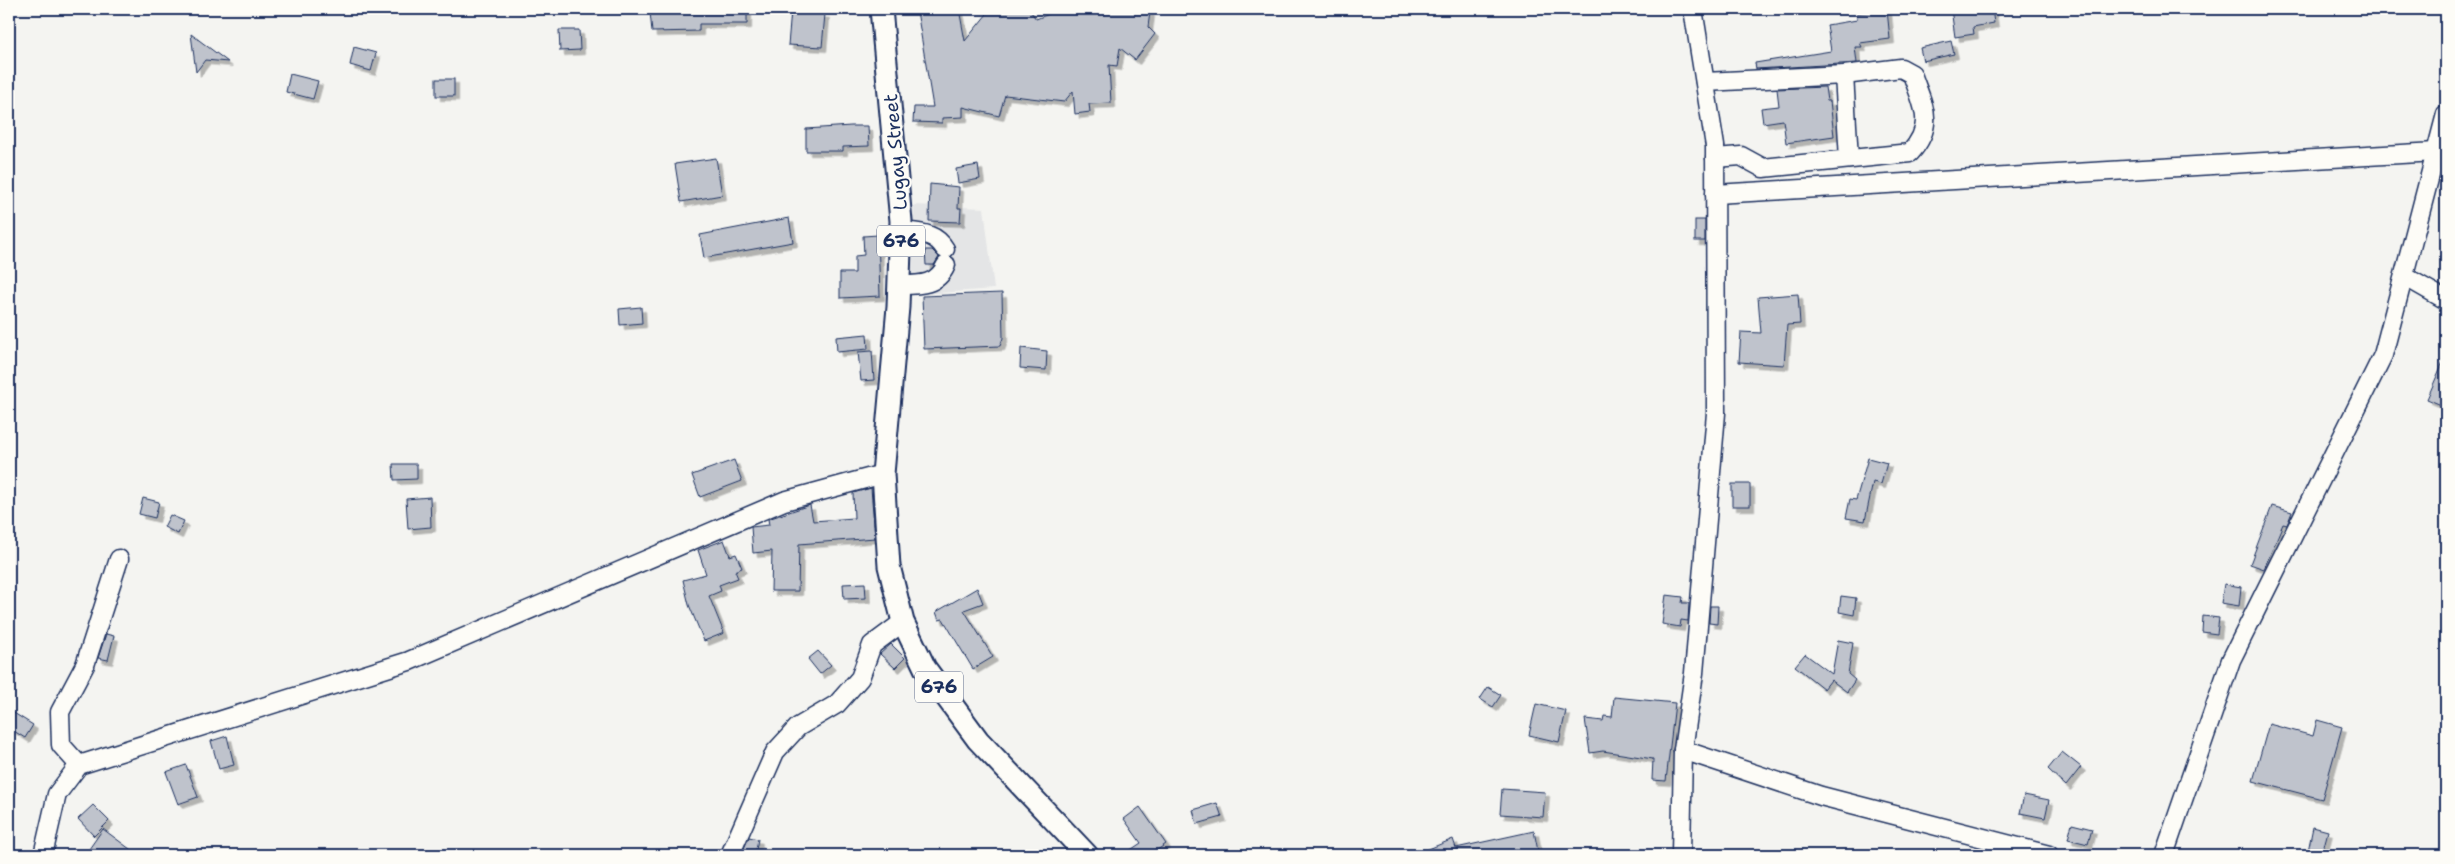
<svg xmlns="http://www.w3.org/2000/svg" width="2455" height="864" viewBox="0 0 2455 864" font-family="'Shantell Sans',sans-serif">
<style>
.built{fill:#e4e5e6}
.building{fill:#bfc3cc;stroke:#1b2f5e;filter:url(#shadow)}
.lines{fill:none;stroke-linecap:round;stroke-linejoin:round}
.minor-casing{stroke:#1b2f5e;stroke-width:21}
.major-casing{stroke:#1b2f5e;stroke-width:25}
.minor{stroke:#fdfcf7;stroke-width:18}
.major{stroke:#fdfcf7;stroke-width:21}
.labels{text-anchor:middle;stroke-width:4.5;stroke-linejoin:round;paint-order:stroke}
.shield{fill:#fdfcf7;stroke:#5f6c8c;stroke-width:1}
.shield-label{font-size:18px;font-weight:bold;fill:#1b2f5e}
.street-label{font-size:19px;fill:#1b2f5e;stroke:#fdfcf7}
</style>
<defs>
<filter id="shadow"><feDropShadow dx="4.5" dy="4.5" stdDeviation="0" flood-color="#0004"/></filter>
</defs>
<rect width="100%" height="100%" fill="#f4f4f1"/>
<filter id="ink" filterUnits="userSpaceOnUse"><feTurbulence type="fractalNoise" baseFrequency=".02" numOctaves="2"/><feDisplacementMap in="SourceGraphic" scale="10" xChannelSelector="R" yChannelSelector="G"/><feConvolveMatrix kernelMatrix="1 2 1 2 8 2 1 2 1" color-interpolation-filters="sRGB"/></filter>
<g filter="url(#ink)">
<polygon class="built" points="914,205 984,208 994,289 911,295"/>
<g class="building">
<polygon points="673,9 747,9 747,24 699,24 699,31 652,32 650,12"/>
<polygon points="932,9 959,9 965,41 991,9 1029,9 1036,19 1062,9 1132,9 1150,12 1148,27 1155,34 1135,60 1120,48 1117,66 1109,65 1111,103 1089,104 1090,112 1075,114 1073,91 1064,102 1005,95 999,116 963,107 963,117 942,118 942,123 913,122 914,107 933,107 917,11"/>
<polygon points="1951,9 1992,9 1994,23 1973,27 1974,34 1955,37"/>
<polygon points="1887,10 1890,39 1860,43 1862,47 1855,47 1857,63 1756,69 1755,63 1831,51 1827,25 1857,20 1857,13"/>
<polygon points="791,11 825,14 822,47 788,45"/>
<polygon points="559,30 579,30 580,50 560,51"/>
<polygon points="191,34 228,62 205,60 196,72"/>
<polygon points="1951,41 1954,54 1923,61 1920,48"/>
<polygon points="354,47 376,53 371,71 350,65"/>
<polygon points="290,74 318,81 313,99 286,92"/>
<rect x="436" y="79" width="18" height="17"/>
<polygon points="1825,87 1827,101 1830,101 1834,136 1786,143 1783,120 1763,123 1761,108 1779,106 1777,89"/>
<polygon points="851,126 868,126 869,146 843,147 843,151 806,151 806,129"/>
<polygon points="716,158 722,195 681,202 675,164"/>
<polygon points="978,165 980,179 958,183 956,169"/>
<polygon points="930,184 959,187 958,208 961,208 960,222 929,221"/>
<polygon points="789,218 793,242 704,258 700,235"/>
<rect x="1695" y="220" width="10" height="21"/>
<polygon points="878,235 880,296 840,298 840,273 855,273 855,256 864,255 863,236"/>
<polygon points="925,250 932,250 939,257 934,265 926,265"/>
<polygon points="1002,293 1003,338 1000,346 924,349 922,296"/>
<polygon points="1798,294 1800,324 1787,325 1784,365 1739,362 1741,332 1761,333 1758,297"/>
<polygon points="641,307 642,323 620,325 619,309"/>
<polygon points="867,334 868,349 837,352 836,337"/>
<polygon points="1021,348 1047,351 1046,370 1020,368"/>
<polygon points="872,351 874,380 861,381 858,352"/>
<polygon points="2446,355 2446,407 2427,399"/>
<polygon points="1868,458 1887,463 1881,484 1873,482 1865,521 1846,518 1850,499 1856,500"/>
<polygon points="734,460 742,481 700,497 692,475"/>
<polygon points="393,464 417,464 417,479 394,480"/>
<rect x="1732" y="484" width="18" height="22"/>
<polygon points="871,488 875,538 799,544 798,591 771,591 772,551 753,553 751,527 769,525 768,519 810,505 813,521 854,518 853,493"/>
<polygon points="430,497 431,527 408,529 406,499"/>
<polygon points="143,498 159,502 155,518 139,514"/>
<polygon points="2272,506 2292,512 2287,525 2283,524 2264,569 2250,564"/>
<polygon points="170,515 184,521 178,534 164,527"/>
<polygon points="724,540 730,556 736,554 742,568 735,571 738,578 719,585 721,591 709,596 724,633 704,641 689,605 683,580 706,574 698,550"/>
<polygon points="865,583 866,598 844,599 843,584"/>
<polygon points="2224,584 2241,587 2239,606 2221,603"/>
<polygon points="977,588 983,603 964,610 993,657 973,669 943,619 939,620 936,612"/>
<polygon points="1666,595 1683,597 1682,603 1689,603 1688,621 1681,620 1680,627 1662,624"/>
<polygon points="1841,596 1856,598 1854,615 1839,612"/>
<polygon points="1710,606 1718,606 1717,624 1709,623"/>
<polygon points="2203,616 2219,618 2217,634 2202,632"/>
<polygon points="106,634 114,636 108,660 98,658"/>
<polygon points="1838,640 1853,643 1848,674 1855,680 1847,692 1831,680 1824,689 1795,666 1805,654 1832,674"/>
<polygon points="891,644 905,658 895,668 880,654"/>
<polygon points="818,651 831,665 820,674 808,659"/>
<polygon points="1488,687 1501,695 1493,707 1480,699"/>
<polygon points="1614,697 1675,703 1666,781 1652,780 1653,759 1603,751 1590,753 1585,719 1603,721 1604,716 1612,717"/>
<polygon points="1536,704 1566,711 1559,742 1529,735"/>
<polygon points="9,710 33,725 25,738 9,728"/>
<polygon points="2317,720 2342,727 2322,799 2253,781 2269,724 2313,736"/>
<polygon points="227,736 234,765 219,769 211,741"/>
<polygon points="2062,752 2081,767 2066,786 2048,769"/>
<polygon points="186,765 198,797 178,804 166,772"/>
<polygon points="1502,789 1545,792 1543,817 1500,814"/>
<polygon points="2024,795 2049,800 2045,818 2020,813"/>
<polygon points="1217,803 1222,817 1197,824 1193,810"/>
<polygon points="93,805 109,821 94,836 78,819"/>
<polygon points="1140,807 1166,844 1150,855 1123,855 1141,843 1124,819"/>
<polygon points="2072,824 2092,829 2088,844 2068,839"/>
<polygon points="2313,827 2328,831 2322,854 2308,851"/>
<polygon points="103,829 138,855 97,855 89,849"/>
<polygon points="1534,831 1538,851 1518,855 1414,855 1453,839 1456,848"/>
<polygon points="749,837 758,839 755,855 741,855"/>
</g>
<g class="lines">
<g class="minor-casing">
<g id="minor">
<polyline points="1844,75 1849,159"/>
<path d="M1705,82L1844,75L1901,68L1912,74C1923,106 1936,124 1910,153L1763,168L1741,156L1715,158"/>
<polyline points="1715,194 2436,152"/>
<path d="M901,231C919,233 935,232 945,249"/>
<polyline points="2404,276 2446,300"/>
<path d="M899,285C919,285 937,286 946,265"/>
<polyline points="1683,750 1821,796 2049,855"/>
<polyline points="79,765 61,745 60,712 85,665 119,559"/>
<polyline points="43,855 57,794 79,765 409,661 784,501 883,474"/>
<polyline points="730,855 775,752 798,727 837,704 860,678 872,645 903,622"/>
<polyline points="1681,855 1683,750 1694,673 1716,413 1715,146 1693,9"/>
<polyline points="2164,855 2231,660 2383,355 2446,114"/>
</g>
</g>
<g class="major-casing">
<polyline id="major" points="881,9 901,221 898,307 883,474 889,566 903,622 925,668 978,740 1087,855"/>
</g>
<use href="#minor" class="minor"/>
<use href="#major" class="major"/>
</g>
</g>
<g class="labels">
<g class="shield">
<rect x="877" y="225.5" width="48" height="31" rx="4"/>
<rect x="915" y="671.5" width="48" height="31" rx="4"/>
</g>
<g class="shield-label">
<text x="901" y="247">676</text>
<text x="939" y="693">676</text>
</g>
<g class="street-label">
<text transform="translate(895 152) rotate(-95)" y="7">Lugay Street</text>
</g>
</g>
<rect width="2455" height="864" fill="none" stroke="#fdfcf7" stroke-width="30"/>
<rect x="15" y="15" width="2425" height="834" fill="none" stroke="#1b2f5e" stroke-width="2" filter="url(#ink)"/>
</svg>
